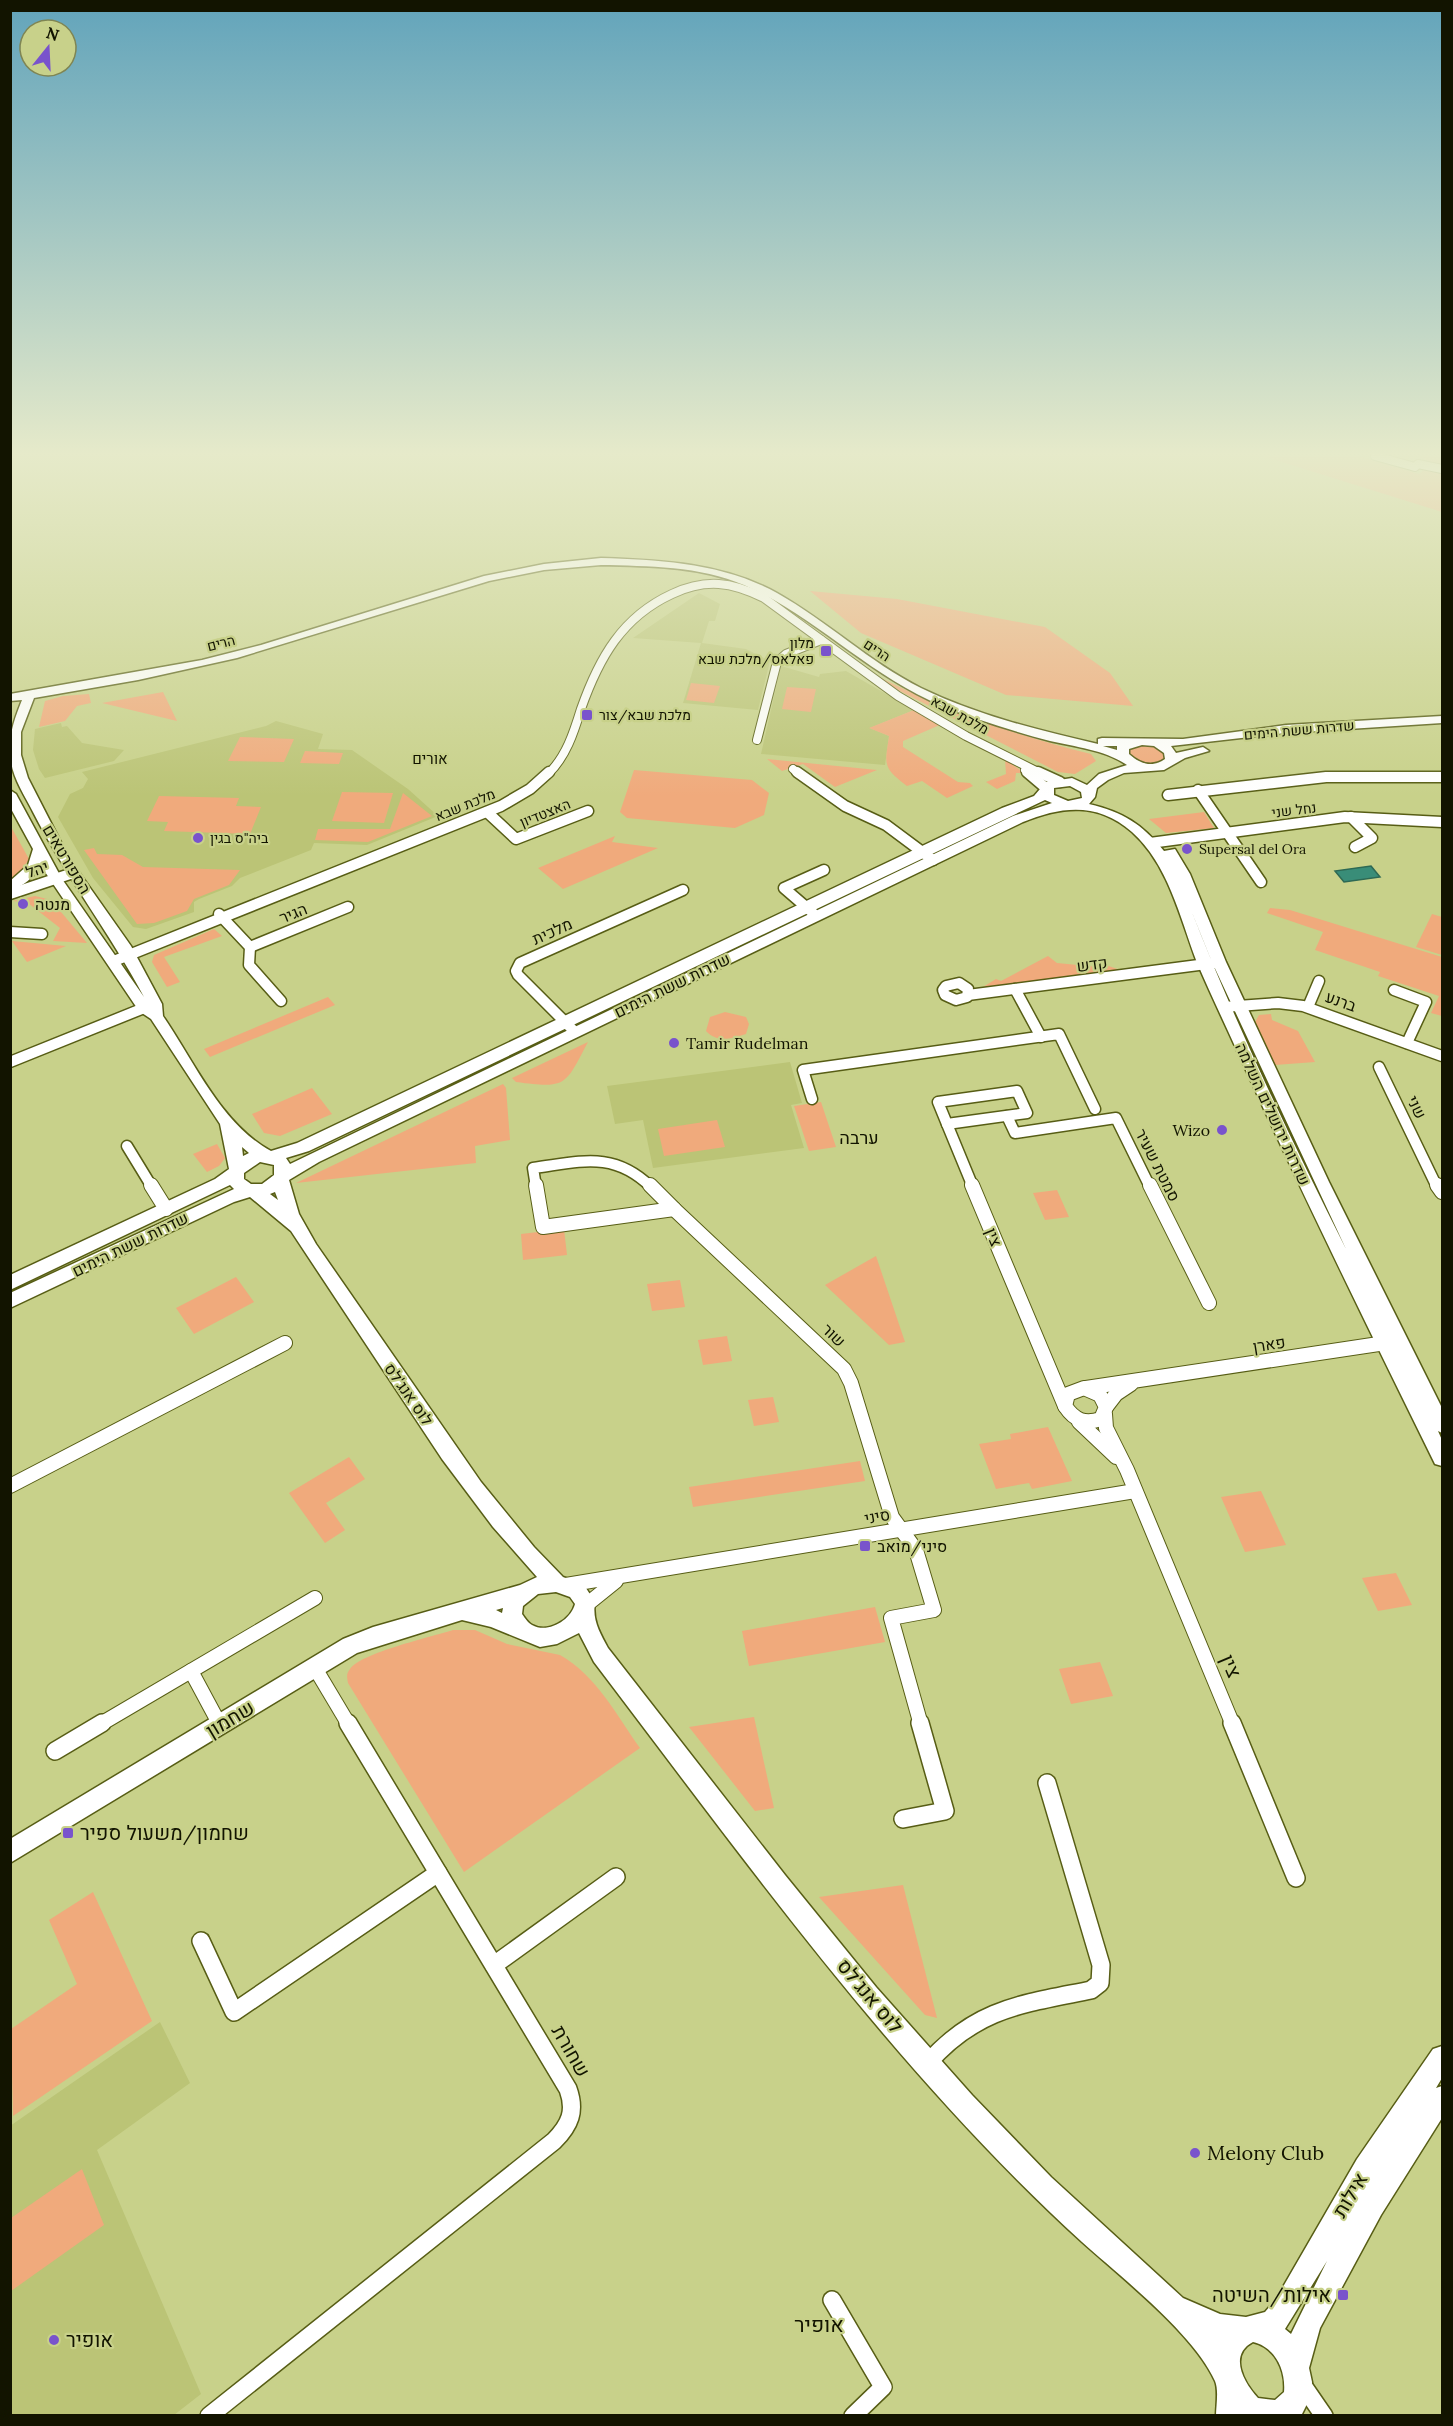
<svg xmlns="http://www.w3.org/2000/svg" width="1453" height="2426" viewBox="0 0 1453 2426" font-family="Lora,Heebo,serif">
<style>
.built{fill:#bbc476}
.green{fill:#f0aa7c}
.water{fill:#398d78;stroke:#2d6954;stroke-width:1.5}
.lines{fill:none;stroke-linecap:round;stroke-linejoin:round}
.street-far3-casing{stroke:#575d15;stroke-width:10}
.street-far2-casing{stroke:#575d15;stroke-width:13}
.street-far1-casing{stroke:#575d15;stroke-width:16}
.street-casing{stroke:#575d15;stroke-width:20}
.secondary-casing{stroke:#575d15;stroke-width:3}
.street-far3{stroke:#fff;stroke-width:8}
.street-far2{stroke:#fff;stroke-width:10}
.street-far1{stroke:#fff;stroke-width:14}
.street{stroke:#fff;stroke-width:17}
.secondary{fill:#fff;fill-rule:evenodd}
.poi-dot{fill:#7953cc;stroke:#c8d18a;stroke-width:2}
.labels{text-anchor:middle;stroke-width:4.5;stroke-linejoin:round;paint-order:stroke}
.far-street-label{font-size:14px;fill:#121400;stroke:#c8d18a}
.far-poi-label{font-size:14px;fill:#121400;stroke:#c8d18a;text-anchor:start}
.far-neighbourhood-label{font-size:15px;fill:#121400;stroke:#c8d18a}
.street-label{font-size:16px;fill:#121400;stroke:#c8d18a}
.poi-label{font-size:16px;fill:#121400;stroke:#c8d18a;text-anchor:start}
.neighbourhood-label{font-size:18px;fill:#121400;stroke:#c8d18a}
.near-street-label{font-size:20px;fill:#121400;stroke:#c8d18a}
.near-poi-label{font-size:20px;fill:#121400;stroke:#c8d18a;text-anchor:start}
.near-neighbourhood-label{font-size:21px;fill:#121400;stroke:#c8d18a}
</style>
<rect width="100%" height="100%" fill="#c8d18a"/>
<g class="built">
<polygon points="699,593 720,604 715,621 709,621 702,643 746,649 770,661 758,710 683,703 701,643 633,638"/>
<polygon points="781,666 819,677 820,674 846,671 914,710 870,728 889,736 885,765 761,754"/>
<polygon points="276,721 323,734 318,749 352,750 408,789 438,816 367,845 314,843 311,850 240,878 232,886 199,899 194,902 194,912 146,929 133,927 93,878 58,817 70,794 83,788 88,779 82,772 266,726"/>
<polygon points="61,723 62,727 67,726 82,743 124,750 114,761 45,778 39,769 33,750 35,729"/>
<polygon points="790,1062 802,1103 791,1105 804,1148 653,1168 643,1120 615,1124 607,1086"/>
<polygon points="160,2022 190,2083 97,2150 201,2394 174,2415 11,2415 10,2126"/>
</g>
<g class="green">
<polygon points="1263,456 1358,456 1419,474 1430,465 1425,463 1428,460 1418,456 1442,456 1442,512"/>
<polygon points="810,591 897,599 1045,627 1110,673 1133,706 1006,695 861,633"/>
<path d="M869,672C940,708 1013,735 1091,754L1096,761L1075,774L1058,772L896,689Z"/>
<polygon points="691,683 720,686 714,703 686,700"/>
<polygon points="787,687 816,689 811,712 782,709"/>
<polygon points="163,692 177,721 102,703"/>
<polygon points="89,694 91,703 77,706 65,721 39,727 45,701 63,696"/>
<path d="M914,710L942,724L903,741V747L958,782L970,783L973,786L947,798L922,781L907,786C882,767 885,765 889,736L869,728Z"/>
<polygon points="240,737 294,739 284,762 228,761"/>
<polygon points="1150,743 1169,756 1160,765 1135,763 1125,750"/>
<polygon points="305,751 343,753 339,764 300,763"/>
<polygon points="767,759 877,770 835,787 803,764 782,771"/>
<polygon points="1005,759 1024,773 1016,773 1015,781 997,789 986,782 1006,774"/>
<polygon points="634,770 752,780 769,793 764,815 735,828 627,818 620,812"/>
<polygon points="342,792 393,793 384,823 332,821"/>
<polygon points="403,793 432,816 368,842 315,840 318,829 390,829"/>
<polygon points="159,796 239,798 236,806 261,807 250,834 164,831 168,822 147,821"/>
<polygon points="1204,812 1214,828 1166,833 1149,819"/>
<polygon points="10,825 29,859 22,870 11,878"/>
<polygon points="615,836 612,842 658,848 563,889 538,868"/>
<polygon points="94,848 97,854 122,855 143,867 240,870 229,885 194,899 187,911 154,923 137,924 84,850"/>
<polygon points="35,896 51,900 87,943 53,941 60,928 28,903 13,901"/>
<polygon points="1270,908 1290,910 1442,957 1442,1016 1431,1013 1439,996 1378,976 1380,972 1315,950 1323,932 1267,913"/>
<polygon points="1432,914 1442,917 1442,955 1416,947"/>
<polygon points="214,929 222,936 164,957 180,982 167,987 152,962 154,955"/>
<polygon points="12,941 66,946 27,962"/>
<polygon points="1048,956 1057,963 1099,967 1103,964 1120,970 983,987 996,979 1001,981"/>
<polygon points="328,997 335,1005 210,1057 204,1049"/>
<path d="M725,1012L746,1017L749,1024L746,1034C731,1039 717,1043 706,1031L710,1017Z"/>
<polygon points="1271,1014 1272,1020 1298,1031 1315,1062 1275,1065 1254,1024 1259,1015"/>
<path d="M588,1042C565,1085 568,1089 516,1082L512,1078Z"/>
<polygon points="503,1084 506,1088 510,1140 475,1146 476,1163 296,1183"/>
<polygon points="312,1088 332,1114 280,1136 264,1133 252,1114"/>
<polygon points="821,1102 836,1147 809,1151 794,1106"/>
<polygon points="717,1120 725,1147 664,1156 658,1129"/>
<polygon points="217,1144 225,1158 219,1166 207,1172 193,1154"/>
<polygon points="1057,1190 1069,1217 1045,1220 1033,1193"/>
<polygon points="564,1229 567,1255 523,1260 521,1234"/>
<polygon points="876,1256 905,1342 889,1345 825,1285"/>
<polygon points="236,1277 254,1302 194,1334 176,1308"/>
<polygon points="680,1280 685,1307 652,1311 647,1284"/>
<polygon points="727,1336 732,1361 703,1365 698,1340"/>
<polygon points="773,1397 779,1422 754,1426 748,1400"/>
<polygon points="1048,1427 1072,1481 1032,1489 1029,1483 996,1489 979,1444 1011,1439 1010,1434"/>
<polygon points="349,1457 365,1479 326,1503 345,1530 325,1543 289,1493"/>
<polygon points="860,1461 865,1481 693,1507 689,1487"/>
<polygon points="1261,1491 1286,1545 1245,1552 1221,1497"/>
<polygon points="1396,1573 1412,1605 1378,1611 1362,1578"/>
<polygon points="875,1607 885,1642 749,1666 742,1631"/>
<path d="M453,1630H475L507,1644L560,1655C596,1675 617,1716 640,1748L464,1872L348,1683C347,1677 346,1674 350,1669C361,1653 431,1637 453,1630Z"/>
<polygon points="1100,1662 1113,1696 1071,1704 1059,1669"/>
<polygon points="754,1717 774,1808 755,1811 689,1727"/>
<polygon points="903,1885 937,2018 925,2015 819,1897"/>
<polygon points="93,1892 152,2021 13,2116 11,2029 77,1984 49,1920"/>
<polygon points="82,2169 104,2225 11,2291 11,2218"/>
</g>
<polygon class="water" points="1371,866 1380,877 1344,882 1335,871"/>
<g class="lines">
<g class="street-far3-casing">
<g id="street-far3">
<polyline points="1375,456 1415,467 1418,464 1442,469"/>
<polyline points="757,740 777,662 786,654 821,640"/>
<polyline points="793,769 799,774"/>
<polyline points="1025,770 1029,774"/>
<path d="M548,774C566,757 574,732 581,709C599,658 622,617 672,594C706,578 732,582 764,598L898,696L966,736L1042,774"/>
</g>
</g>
<g class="street-far2-casing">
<g id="street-far2">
<polyline points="797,772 845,806 886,825 933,860"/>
<polyline points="1027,772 1047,789"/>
<polyline points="1038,772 1060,782"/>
<polyline points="1198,790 1261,882"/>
<polyline points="1168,795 1326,777 1442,777"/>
<polyline points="487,812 516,839 588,811"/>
<polyline points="1351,817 1372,838 1355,847"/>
<polyline points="1150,843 1345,817 1442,822"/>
<polyline points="10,894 73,873"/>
<polyline points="813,913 784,888 824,870"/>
<polyline points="219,914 250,947 249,965 281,1001"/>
<polyline points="10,932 42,934"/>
<polyline points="250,947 348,907"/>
<polyline points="114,961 501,806 530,789 549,772"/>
<polygon points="959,983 968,989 967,997 956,1000 945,995 943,990 946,986"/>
<polyline points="1015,989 1041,1037"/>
<polyline points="1394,990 1426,1002 1407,1043"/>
<polyline points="968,995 1214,963"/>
<polyline points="1224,1007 1278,1003 1303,1006 1442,1056"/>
<polyline points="1308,1007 1319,981"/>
<polyline points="575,1032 518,975 516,971 520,963 683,890"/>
<polyline points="10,1062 154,1004"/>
<polyline points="1379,1067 1437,1187"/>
<polygon points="1017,1091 1027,1113 947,1124 938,1102"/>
<polyline points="812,1099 803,1070 1059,1034 1095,1109"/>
<polyline points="1007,1116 1015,1133 1116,1118 1150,1187"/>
<polyline points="947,1124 973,1187"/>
<polyline points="127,1146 152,1187"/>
<path d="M536,1187L533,1168C580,1162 613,1150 651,1187"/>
</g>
</g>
<g class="street-far1-casing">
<g id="street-far1">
<polyline points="151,1185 166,1209"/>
<polyline points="536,1185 543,1227 674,1209 650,1185"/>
<polyline points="972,1185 1065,1406"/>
<polyline points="1150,1185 1209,1303"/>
<polyline points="1437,1185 1442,1192"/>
<polyline points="674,1209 844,1369 851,1383 892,1517 916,1550 934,1610 891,1618 921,1725"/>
<path d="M1084,1388L1100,1395L1106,1407L1101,1419C1085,1424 1075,1421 1065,1406L1068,1394Z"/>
<polyline points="1086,1388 1392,1342"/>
<polyline points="1106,1407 1116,1394 1131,1384"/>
<polyline points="1105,1414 1106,1428 1127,1470 1233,1725"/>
<polyline points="1079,1422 1116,1457"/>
<polyline points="10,1486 285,1343"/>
<polyline points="566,1585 1135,1491"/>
<polyline points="585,1606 616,1581"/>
<polyline points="315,1668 349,1725"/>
<polyline points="191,1671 220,1725"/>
<polyline points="99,1725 315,1598"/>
</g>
</g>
<g class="street-casing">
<g id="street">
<polyline points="1232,1723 1296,1878"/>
<polyline points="55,1751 102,1723"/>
<polyline points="903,1819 945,1811 920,1723"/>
<polyline points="201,1941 234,2012 438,1873"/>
<polyline points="494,1965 616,1877"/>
<path d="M927,2064C976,2008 1022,2004 1091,1990L1100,1983L1101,1965L1047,1783"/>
<polyline points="832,2300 883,2387 853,2416"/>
<polyline points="1302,2384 1324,2416"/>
<path d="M209,2416L554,2141C570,2125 576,2111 568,2089L348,1723"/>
</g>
</g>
<g class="secondary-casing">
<path id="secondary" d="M601,558C661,560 723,563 777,593C827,621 869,662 921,688C977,715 1037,730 1098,744V739L1102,738L1183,739L1286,725L1442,716V723L1286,733L1171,746L1176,753L1203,747L1209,751L1185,758L1164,770L1124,773L1108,780L1097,788L1095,797L1089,804C1123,812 1142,824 1164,851L1175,849L1190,874L1226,962L1329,1182L1442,1408V1433L1438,1431L1442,1440V1466L1435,1464C1364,1320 1294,1177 1228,1031C1217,1007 1206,984 1196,960C1180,917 1168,864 1132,832C1098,802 1062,806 1023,822L319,1162L289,1180L299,1214L316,1244L481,1482L534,1547L563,1577L584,1585L595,1602C592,1620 600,1633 608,1648L785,1875L876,1987L972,2095L1051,2177L1183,2298L1220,2314L1246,2317L1265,2312L1276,2299L1357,2159L1433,2049L1442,2046V2078L1436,2088L1442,2086V2118L1381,2215L1320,2328L1309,2368L1312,2382L1311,2396L1301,2416H1216C1216,2406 1219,2390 1215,2381C1194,2334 1121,2277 1082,2242C895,2071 747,1863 594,1662L579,1633L557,1644L540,1647L491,1627L462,1620L357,1653L10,1863V1839L343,1639L373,1627L520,1585L537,1577L493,1527L442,1459L291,1231L250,1197L234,1202L10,1308V1293L234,1189L230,1185L10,1290V1275L215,1179L229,1169L220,1124L151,1019L139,1011L41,866C34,876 23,888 10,889V881L28,865L33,849L10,807V790L16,794L62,879L144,997C110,933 66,877 33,812C25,796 14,780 11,762C7,739 14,720 22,700L10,701V694L202,660L261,645L484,576L544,564ZM601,565C648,566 700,566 744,585C815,616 868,675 942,706C977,720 1013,731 1050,741C1076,747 1105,750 1127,765L1099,774L1087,785L1072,778L1046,782L1034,796L1002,808L297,1143L271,1151C221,1124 194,1061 163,1016L162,1004L131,946L69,858L28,778L21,755V732L34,698L138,680L237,658L489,581L544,570ZM1142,745L1154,746L1164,753L1165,759C1152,768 1140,764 1129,754V749ZM1103,746H1117V750ZM1070,786L1081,792L1082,798L1068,801L1054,795V788ZM1045,800L1052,803L1013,816L290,1164L286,1158L309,1151ZM1191,910L1212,962L1346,1249C1290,1138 1236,1025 1191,910ZM242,1147L249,1153L243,1156ZM260,1162L274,1165V1175L262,1184H251L244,1179V1173ZM275,1192L278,1200L270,1194ZM556,1592L570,1597L575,1604C571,1620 548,1634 532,1625C528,1623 525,1618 522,1614L523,1606L538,1594ZM503,1608L502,1613L496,1610ZM1327,2261L1291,2334L1285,2329ZM1253,2342C1275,2347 1286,2370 1284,2392L1275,2400L1258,2398C1244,2383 1228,2355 1253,2342Z"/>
</g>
<use href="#street-far3" class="street-far3"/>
<use href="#street-far2" class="street-far2"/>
<use href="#street-far1" class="street-far1"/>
<use href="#street" class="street"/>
<use href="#secondary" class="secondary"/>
</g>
<linearGradient id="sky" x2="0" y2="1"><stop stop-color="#62a4bb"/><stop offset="0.57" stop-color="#e6eaca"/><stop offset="1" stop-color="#e6eaca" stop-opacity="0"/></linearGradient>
<rect width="1453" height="796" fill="url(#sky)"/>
<g class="poi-dot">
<rect x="820" y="645" width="12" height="12" rx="3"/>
<rect x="581" y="709" width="12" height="12" rx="3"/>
<circle cx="198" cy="838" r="6"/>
<circle cx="1187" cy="849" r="6"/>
<circle cx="23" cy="904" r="6"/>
<circle cx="674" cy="1043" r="6"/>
<circle cx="1222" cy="1130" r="6"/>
<rect x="859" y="1540" width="12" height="12" rx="3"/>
<rect x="62" y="1827" width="12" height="12" rx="3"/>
<circle cx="1195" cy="2153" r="6"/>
<rect x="1337" y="2289" width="12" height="12" rx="3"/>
<circle cx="54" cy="2340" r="6"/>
</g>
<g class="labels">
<g class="far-street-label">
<text transform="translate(221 643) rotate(-14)" y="5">הרים</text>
<text transform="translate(877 650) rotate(33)" y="5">הרים</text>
<text transform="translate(960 715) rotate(29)" y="5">מלכת שבא</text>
<text transform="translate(1299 730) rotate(-5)" y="5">שדרות ששת הימים</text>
<text transform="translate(465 805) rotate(-22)" y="5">מלכת שבא</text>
<text transform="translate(1294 810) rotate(-7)" y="5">נחל שני</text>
<text transform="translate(545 813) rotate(-22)" y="5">האצטדיון</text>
</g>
<g class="far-poi-label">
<text x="814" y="648" text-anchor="end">מלון<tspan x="814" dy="16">פאלאס/מלכת שבא</tspan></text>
<text x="599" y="720">מלכת שבא/צור</text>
<text x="210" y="843">ביה"ס בגין</text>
<text x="1199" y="854">Supersal del Ora</text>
</g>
<g class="far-neighbourhood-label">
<text x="430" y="764">אורים</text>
</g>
<g class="street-label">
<text transform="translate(67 859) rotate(59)" y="6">הספורטאים</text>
<text transform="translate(37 869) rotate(-19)" y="6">יהל</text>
<text transform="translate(293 913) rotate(-22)" y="6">הגיר</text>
<text transform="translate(552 931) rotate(-24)" y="6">מלכית</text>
<text transform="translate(1092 964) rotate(-8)" y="6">קדש</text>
<text transform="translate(672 985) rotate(-26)" y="6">שדרות ששת הימים</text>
<text transform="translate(1341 1001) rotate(20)" y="6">ברנע</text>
<text transform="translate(1417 1107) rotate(64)" y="6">שני</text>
<text transform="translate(1273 1114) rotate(65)" y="6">שדרות ירושלים השלמה</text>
<text transform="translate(1158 1165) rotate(63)" y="6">סמטת שעיר</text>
<text transform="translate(994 1237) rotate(68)" y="6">צין</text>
<text transform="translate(130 1244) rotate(-26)" y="6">שדרות ששת הימים</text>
<text transform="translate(834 1335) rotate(43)" y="6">שור</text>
<text transform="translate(1269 1344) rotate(-9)" y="6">פארן</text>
<text transform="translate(409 1394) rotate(55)" y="6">לוס אנג'לס</text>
<text transform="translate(877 1516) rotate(-10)" y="6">סיני</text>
</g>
<g class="poi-label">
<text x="35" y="910">מנטה</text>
<text x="686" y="1049">Tamir Rudelman</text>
<text x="1210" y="1136" text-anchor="end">Wizo</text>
<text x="877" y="1552">סיני/מואב</text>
</g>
<g class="neighbourhood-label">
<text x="859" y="1144">ערבה</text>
</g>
<g class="near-street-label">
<text transform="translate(1231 1666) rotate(67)" y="7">צין</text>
<text transform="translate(230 1719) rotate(-31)" y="7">שחמון</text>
<text transform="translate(870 1996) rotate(50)" y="7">לוס אנג'לס</text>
<text transform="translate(571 2051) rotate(60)" y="7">שחורת</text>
<text transform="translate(1350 2195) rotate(-59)" y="7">אילות</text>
</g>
<g class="near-poi-label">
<text x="80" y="1840">שחמון/משעול ספיר</text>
<text x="1207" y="2160">Melony Club</text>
<text x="1331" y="2302" text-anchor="end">אילות/השיטה</text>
<text x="66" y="2347">אופיר</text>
</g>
<g class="near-neighbourhood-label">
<text x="819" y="2332">אופיר</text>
</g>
</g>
<rect width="1453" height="2426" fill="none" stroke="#121400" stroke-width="24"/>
<g transform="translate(48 48) rotate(18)"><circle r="28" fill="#c8d18a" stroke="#7f8553" stroke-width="1.5"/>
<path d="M0-4.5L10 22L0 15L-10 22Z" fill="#7953cc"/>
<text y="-9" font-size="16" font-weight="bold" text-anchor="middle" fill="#121400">N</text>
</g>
</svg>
